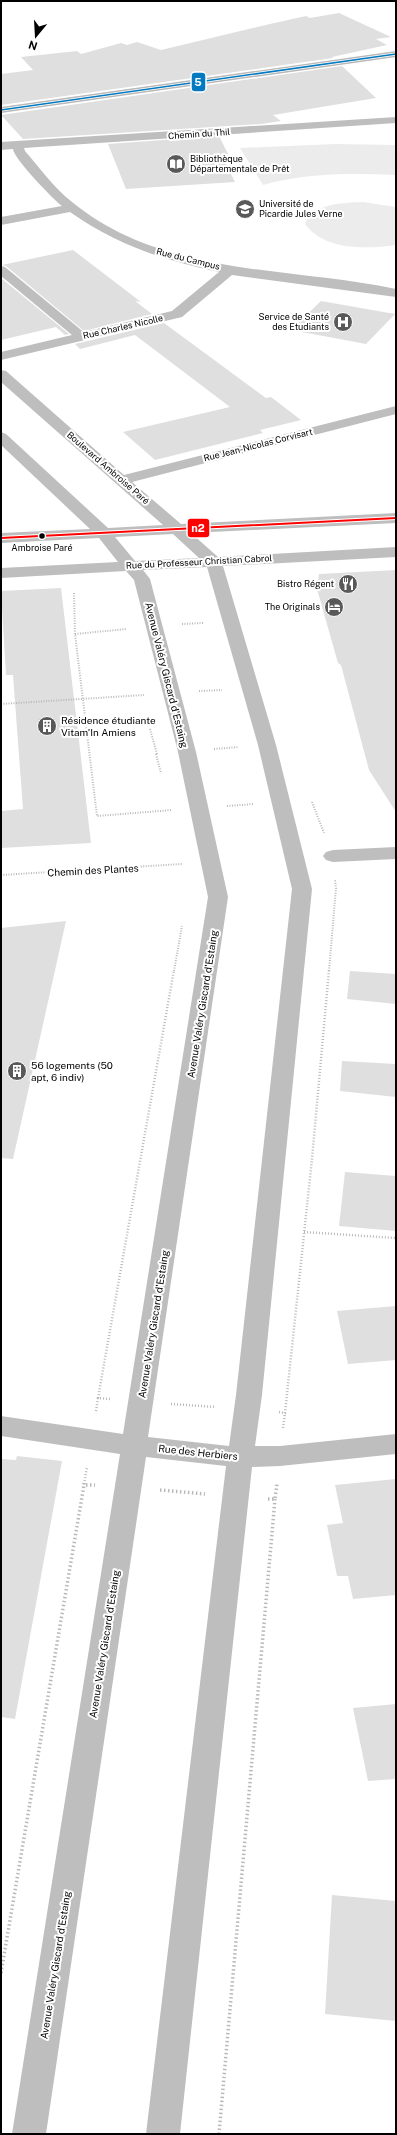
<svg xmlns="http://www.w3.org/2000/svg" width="397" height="2135" viewBox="0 0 397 2135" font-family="'Public Sans',sans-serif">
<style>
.green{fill:#ececec}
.building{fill:#dfdfdf}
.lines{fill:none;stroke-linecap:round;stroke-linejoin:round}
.path-far2{stroke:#b9b9b9;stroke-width:2;stroke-dasharray:1 1.5;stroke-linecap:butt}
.path-far1{stroke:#b9b9b9;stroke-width:2.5;stroke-dasharray:1 2;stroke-linecap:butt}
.path{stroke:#b9b9b9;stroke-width:3.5;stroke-dasharray:1.5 2.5;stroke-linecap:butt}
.lane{fill:#bebebe;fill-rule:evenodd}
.street{fill:#bebebe;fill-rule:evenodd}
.secondary{fill:#b8b8b8;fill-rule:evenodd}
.bus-1-casing{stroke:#fff;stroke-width:3}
.bus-2-casing{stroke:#fff;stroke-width:4}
.bus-1{stroke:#0379bf;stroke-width:1.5}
.bus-2{stroke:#f00;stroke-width:2}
.bus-dot{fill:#000;stroke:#fff;stroke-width:1.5}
.labels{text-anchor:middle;stroke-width:4;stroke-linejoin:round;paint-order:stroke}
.far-street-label{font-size:9px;fill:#000;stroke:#fff}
.far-poi-label{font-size:9px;fill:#000;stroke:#fff;text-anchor:end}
.bus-label{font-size:9px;fill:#000;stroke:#fff}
.street-label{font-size:10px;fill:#000;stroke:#fff}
.poi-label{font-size:10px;fill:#000;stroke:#fff;text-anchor:start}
.line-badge{stroke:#fff;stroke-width:1.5}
.badge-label{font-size:11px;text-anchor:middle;font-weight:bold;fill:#fff}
</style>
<rect width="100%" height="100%" fill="#fff"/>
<g class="green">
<path d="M335,144L396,145V175C352,173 305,173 263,185L240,148Z"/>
<path d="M363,202L396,207V245C366,249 325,251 305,224C313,203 343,203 363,202Z"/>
</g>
<g class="building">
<polygon points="339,13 391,37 376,39 387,45 332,57 333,58 1,105 1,74 33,70 21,57 77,51 81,54 121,43 127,45 137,42 161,50 270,24 306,16 310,18"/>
<polygon points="342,66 376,98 273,115 281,121 261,124 23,139 1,115"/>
<polygon points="219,136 228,154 221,154 235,182 126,189 108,144"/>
<polygon points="73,250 141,302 135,301 152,314 84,331 6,266 2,265"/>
<polygon points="1,278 69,334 65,335 56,327 1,340"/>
<polygon points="321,301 395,314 366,344 291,330"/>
<polygon points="164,323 266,398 271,397 301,420 260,430 263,433 155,460 123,432 230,407 135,335 80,349 75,344"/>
<polygon points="396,570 396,812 369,770 341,665 338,663 317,589 319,574"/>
<polygon points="61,588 91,843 1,848 1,811 23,809 13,675 6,675 1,591"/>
<polygon points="66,921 13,1159 1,1158 1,928"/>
<polygon points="350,971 396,974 396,1004 347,999"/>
<polygon points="342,1061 396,1064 396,1097 340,1091"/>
<polygon points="345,1172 396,1176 396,1231 339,1226"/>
<polygon points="396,1306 396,1360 348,1364 337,1311"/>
<polygon points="17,1456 62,1461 15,1719 1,1717 1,1459 16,1460"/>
<polygon points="396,1479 396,1595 353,1599 348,1576 337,1576 327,1525 343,1523 335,1485"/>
<polygon points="396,1704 396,1779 368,1781 353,1708"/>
<polygon points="332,1895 396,1901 396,2021 325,2014"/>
</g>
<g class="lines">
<g class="path-far2">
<polyline points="74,593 75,634 97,816 172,810"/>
<polyline points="182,624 203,623"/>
<polyline points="75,634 127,629"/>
<polyline points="199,691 222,690"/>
<polyline points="1,704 144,695"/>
<polyline points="150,729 157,754"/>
<polyline points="214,749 239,747"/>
<polyline points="156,754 161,773"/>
<polyline points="312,802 324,833"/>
<polyline points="227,806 254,804"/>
<polyline points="1,875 182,864"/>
<polyline points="174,971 182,926"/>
<polyline points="329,971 336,888 335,880"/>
</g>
<g class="path-far1">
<polyline points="304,1232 396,1238"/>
<polyline points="110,1399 98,1398 174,970"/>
<polyline points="171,1404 216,1407"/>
<polyline points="96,1411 98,1398"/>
<polyline points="279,1412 285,1413 312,1159 329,970"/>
<polyline points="283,1428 285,1413"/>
<polyline points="84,1484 87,1467"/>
</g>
<g class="path">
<polyline points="84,1483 84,1485 95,1485"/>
<polyline points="160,1490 205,1494"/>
<polyline points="268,1499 275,1499 277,1484"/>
<polyline points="1,1973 84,1485"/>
<polyline points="219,2134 275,1499"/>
</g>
<polygon class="lane" points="1,266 5,267 86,334 88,337 86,340 78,340 1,276"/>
<g class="street">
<path d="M396,117V123L24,148L25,151C40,168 54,188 72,202C164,277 286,266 396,289V297L232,275L182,317L1,360V352L172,311L219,272C165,261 115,244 70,212L1,225V217L62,206C52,198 14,159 13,149L1,150V142Z"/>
<path d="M1,370L6,371L124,475L396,406V414L132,482L181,524L396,513V523L191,533L218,557L396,547V557L223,566L276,745L312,889L262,1395L255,1446H280L396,1434V1454L280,1466L252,1467L180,2134H146L226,1466L146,1457L46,2134H12L120,1454L1,1436V1416L123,1434L208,897L178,752L134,580L126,571L1,578V568L118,562L99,538L1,543V533L90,529L1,445V432L6,434L108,528L163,525L1,382ZM173,534L199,558L135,561L115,537ZM207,567L258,745L292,889L236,1395L229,1446L148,1437L228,897L196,752L150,579L143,570Z"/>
<polygon points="396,847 396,859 333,862 326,860 323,856 326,852 333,850"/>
</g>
<polygon class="secondary" points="396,51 396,57 1,113 1,107"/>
<g class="bus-1-casing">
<polyline id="bus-1" points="1,110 396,54"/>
</g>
<g class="bus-2-casing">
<polyline id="bus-2" points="1,538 396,518"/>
</g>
<use href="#bus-1" class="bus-1"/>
<use href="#bus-2" class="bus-2"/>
</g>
<defs>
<g id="library-disc" transform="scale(1)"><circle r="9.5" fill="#595959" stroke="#fff"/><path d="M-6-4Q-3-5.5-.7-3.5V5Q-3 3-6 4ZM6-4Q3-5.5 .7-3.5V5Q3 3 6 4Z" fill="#fff"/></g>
<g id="university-disc" transform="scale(1)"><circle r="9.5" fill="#595959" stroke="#fff"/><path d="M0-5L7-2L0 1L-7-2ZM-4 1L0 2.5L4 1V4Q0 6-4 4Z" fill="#fff"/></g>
<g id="hospital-disc" transform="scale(1)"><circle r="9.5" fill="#595959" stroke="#fff"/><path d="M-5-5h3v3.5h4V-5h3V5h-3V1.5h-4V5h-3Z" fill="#fff"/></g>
<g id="restaurant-disc" transform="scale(1)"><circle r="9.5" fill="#595959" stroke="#fff"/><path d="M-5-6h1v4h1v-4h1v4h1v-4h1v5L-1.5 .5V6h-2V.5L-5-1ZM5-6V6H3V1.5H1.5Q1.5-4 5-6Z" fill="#fff"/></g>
<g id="hotel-disc" transform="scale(1)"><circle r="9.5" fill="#595959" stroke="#fff"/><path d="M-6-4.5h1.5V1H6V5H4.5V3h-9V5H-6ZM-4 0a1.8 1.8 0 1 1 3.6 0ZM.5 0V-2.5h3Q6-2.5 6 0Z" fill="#fff"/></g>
<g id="building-disc" transform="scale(1)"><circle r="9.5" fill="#595959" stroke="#fff"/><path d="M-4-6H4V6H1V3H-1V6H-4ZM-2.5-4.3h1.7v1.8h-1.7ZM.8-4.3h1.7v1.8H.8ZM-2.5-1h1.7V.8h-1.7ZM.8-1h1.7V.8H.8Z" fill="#fff"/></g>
</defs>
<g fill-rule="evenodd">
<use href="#library-disc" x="176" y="164"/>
<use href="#university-disc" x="245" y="209"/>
<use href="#hospital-disc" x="343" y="322"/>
<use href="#restaurant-disc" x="348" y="584"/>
<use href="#hotel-disc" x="334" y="607"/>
<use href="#building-disc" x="47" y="726"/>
<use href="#building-disc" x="17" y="1071"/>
</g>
<circle class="bus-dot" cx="42" cy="536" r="3.5"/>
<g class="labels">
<g class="far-street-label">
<text transform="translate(199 134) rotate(-4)" y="3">Chemin du Thil</text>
<text transform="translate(188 259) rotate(14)" y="3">Rue du Campus</text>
<text transform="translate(123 327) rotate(-13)" y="3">Rue Charles Nicolle</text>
<text transform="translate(258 445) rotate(-14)" y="3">Rue Jean-Nicolas Corvisart</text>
<text transform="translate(108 468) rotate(41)" y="3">Boulevard Ambroise Paré</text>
<text transform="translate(199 562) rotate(-3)" y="3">Rue du Professeur Christian Cabrol</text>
</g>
<g class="far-poi-label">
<text x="190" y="162" text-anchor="start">Bibliothèque<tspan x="190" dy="10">Départementale de Prêt</tspan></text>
<text x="259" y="207" text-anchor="start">Université de<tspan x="259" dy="10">Picardie Jules Verne</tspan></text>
<text x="329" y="320">Service de Santé<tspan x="329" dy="10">des Etudiants</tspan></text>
<text x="334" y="587">Bistro Régent</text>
<text x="320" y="610">The Originals</text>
</g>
<g class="bus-label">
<text x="42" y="551">Ambroise Paré</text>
</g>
<g class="street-label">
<text transform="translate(167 675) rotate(76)" y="4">Avenue Valéry Giscard d'Estaing</text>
<text transform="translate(93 870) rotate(-3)" y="4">Chemin des Plantes</text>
<text transform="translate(202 1004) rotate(-81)" y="4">Avenue Valéry Giscard d'Estaing</text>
<text transform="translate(153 1324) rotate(-81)" y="4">Avenue Valéry Giscard d'Estaing</text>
<text transform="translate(198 1452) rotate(6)" y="4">Rue des Herbiers</text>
<text transform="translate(104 1644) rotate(-81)" y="4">Avenue Valéry Giscard d'Estaing</text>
<text transform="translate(55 1965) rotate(-81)" y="4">Avenue Valéry Giscard d'Estaing</text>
</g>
<g class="poi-label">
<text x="61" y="724">Résidence étudiante<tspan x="61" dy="12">Vitam'In Amiens</tspan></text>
<text x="31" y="1069">56 logements (50<tspan x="31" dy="12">apt, 6 indiv)</tspan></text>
</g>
</g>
<g class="line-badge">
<rect x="191" y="72" width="15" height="20" rx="4" fill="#0379bf"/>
<rect x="187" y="518" width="23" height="20" rx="4" fill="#f00"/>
</g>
<g class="badge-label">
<text x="198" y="86">5</text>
<text x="198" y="532">n2</text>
</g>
<rect width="397" height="2135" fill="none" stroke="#000000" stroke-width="4"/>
<g transform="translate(36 36) rotate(198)" stroke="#ffffff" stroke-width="3" paint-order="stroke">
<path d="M0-3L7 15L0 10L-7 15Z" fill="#000000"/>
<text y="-6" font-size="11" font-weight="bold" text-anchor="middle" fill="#000000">N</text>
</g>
</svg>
